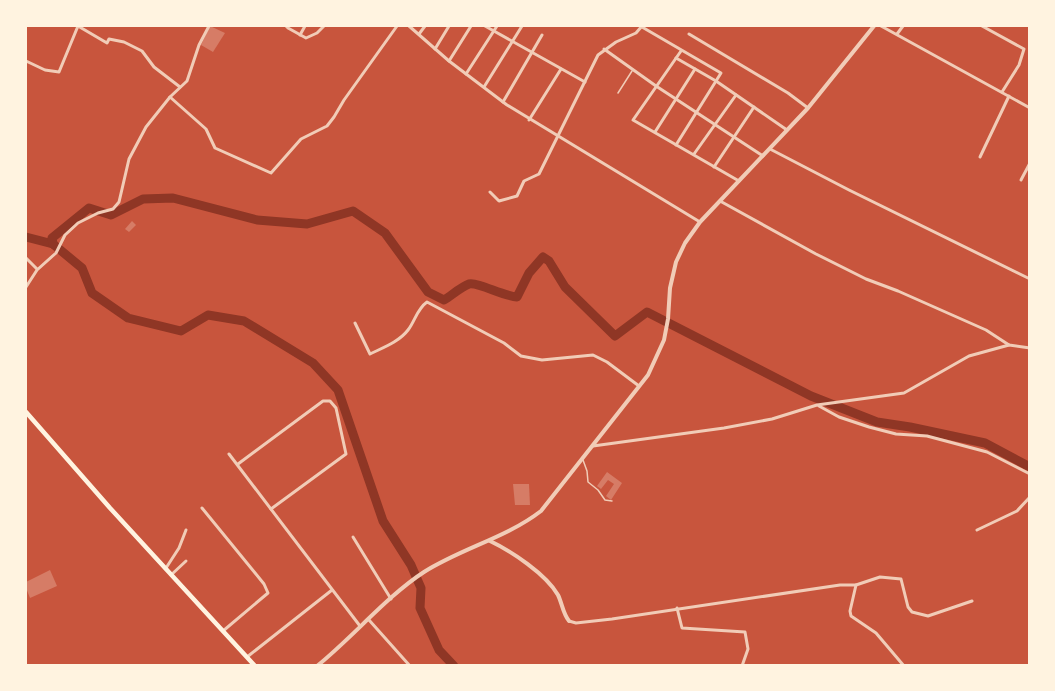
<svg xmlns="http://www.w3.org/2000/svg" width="1055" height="691" viewBox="0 0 1055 691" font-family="'PT Sans Narrow',sans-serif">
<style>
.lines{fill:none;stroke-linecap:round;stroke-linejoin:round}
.river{stroke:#8f3625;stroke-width:9}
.building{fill:#d67c66}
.service{stroke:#f1ccb7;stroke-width:1.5}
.minor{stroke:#f1ccb7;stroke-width:3}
.tertiary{stroke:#f1ccb7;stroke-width:4}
.secondary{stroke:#fff3e0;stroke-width:4.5}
</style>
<rect width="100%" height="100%" fill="#c8553d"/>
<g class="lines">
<g class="river">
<polyline points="26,237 53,244 82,268 92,293 128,318 181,331 208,315 244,321 313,363 338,390 383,521 411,565 421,588 420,608 439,650 454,666"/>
<path d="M53,244L52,238L89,208L111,215L143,199L173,198L257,220L307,224L353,211L385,233L428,292L444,300C452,295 461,287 469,284C478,282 503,296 517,297L529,273L543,257L549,261L565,287L615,336L647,312L811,396L877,422L910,427L985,443L1030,467"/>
</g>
</g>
<g class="building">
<polygon points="210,26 225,33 213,52 201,45"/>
<polygon points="132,221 136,225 129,232 125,229"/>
<polygon points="607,472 622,483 611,500 606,496 614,484 608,480 601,489 597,486"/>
<polygon points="513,484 529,484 530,505 515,505"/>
<polygon points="50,570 57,586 30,598 26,588 26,582"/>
</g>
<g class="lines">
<g class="service">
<polyline points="618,93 632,71"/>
<polyline points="583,460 587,471 588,482 598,490 605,500 612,501"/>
</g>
<g class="minor">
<polyline points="286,26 288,28 306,38 317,33 324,26"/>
<polyline points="409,26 449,61 507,105 700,222"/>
<polyline points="485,26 585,82"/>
<polyline points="881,26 1030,108"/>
<polyline points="982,26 1024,49 1019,65 1002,92"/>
<polyline points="642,27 721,73 676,145"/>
<polyline points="419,34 425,26"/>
<polyline points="689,34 788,93 808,108"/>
<polyline points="897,34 903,26"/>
<polyline points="300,35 305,26"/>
<polyline points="435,49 449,26"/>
<polyline points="604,49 656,86 763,156"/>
<polyline points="681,51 633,120 739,181"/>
<polyline points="676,58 716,81 787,130"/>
<polyline points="26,61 45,70 59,72 78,26 107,43 109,39 124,42 142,51 154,67 180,87"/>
<polyline points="449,61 471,26"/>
<polyline points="466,74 497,26"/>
<polyline points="484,87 522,26"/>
<polyline points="170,97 206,129 215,148 271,173 301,139 327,126 334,117 344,100 397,26"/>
<polyline points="503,102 542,35"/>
<polyline points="529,120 561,69"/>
<polyline points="655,132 695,69"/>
<polyline points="770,149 849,190 1030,279"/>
<polyline points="694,154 736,95"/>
<polyline points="980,157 1009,96"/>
<polyline points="714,167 754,107"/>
<polyline points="1021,180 1030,163"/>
<polyline points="490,192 499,201 517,196 524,181 539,174 598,55 616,42 636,33 642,26"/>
<polyline points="720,201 816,254 866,279 898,291 986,330 1009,345 1030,348"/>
<polyline points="26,258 37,269"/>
<polyline points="26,287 37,270 56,253 65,235 78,223 98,213 113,209 119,202 129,159 146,127 170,97 187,81 199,45 209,26"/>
<path d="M355,323L370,354C382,348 399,342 408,330C415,321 417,309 427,302L504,343L521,356L542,360L593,355L607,362L639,386"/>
<polyline points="819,406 839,417 869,427 896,434 927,436 987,452 1030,474"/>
<polyline points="593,446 724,428 772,419 817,405 904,393 969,356 1009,345"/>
<polyline points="229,454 360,626"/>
<polyline points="238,464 323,401 330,401 336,408 346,454 271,509"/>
<polyline points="202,508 264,584 268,593 223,631"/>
<polyline points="977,530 1017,511 1030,497"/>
<polyline points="353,537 391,599"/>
<polyline points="166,568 179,548 186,530"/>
<polyline points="171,575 186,561"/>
<polyline points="856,585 850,611 851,616 876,633 904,666"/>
<polyline points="677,608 682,628 745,632 748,649 742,666"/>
<polyline points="369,620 410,666"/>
<polyline points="569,621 576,623 612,619 840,585 856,585 880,577 901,579 908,607 912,612 928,616 972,601"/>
<polyline points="247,657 332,590"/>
</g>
<g class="tertiary">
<path d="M490,541C511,551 546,574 558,595C562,603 563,614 569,621"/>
<path d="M317,666C353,637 387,596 424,572C462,548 506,538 541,511L648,375L664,340L668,319L670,288L676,262L685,243L700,222L808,108L874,26"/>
</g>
<polyline class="secondary" points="26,412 110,508 255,666"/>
</g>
<rect width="1055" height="691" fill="none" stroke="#fff3e0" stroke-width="54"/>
</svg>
